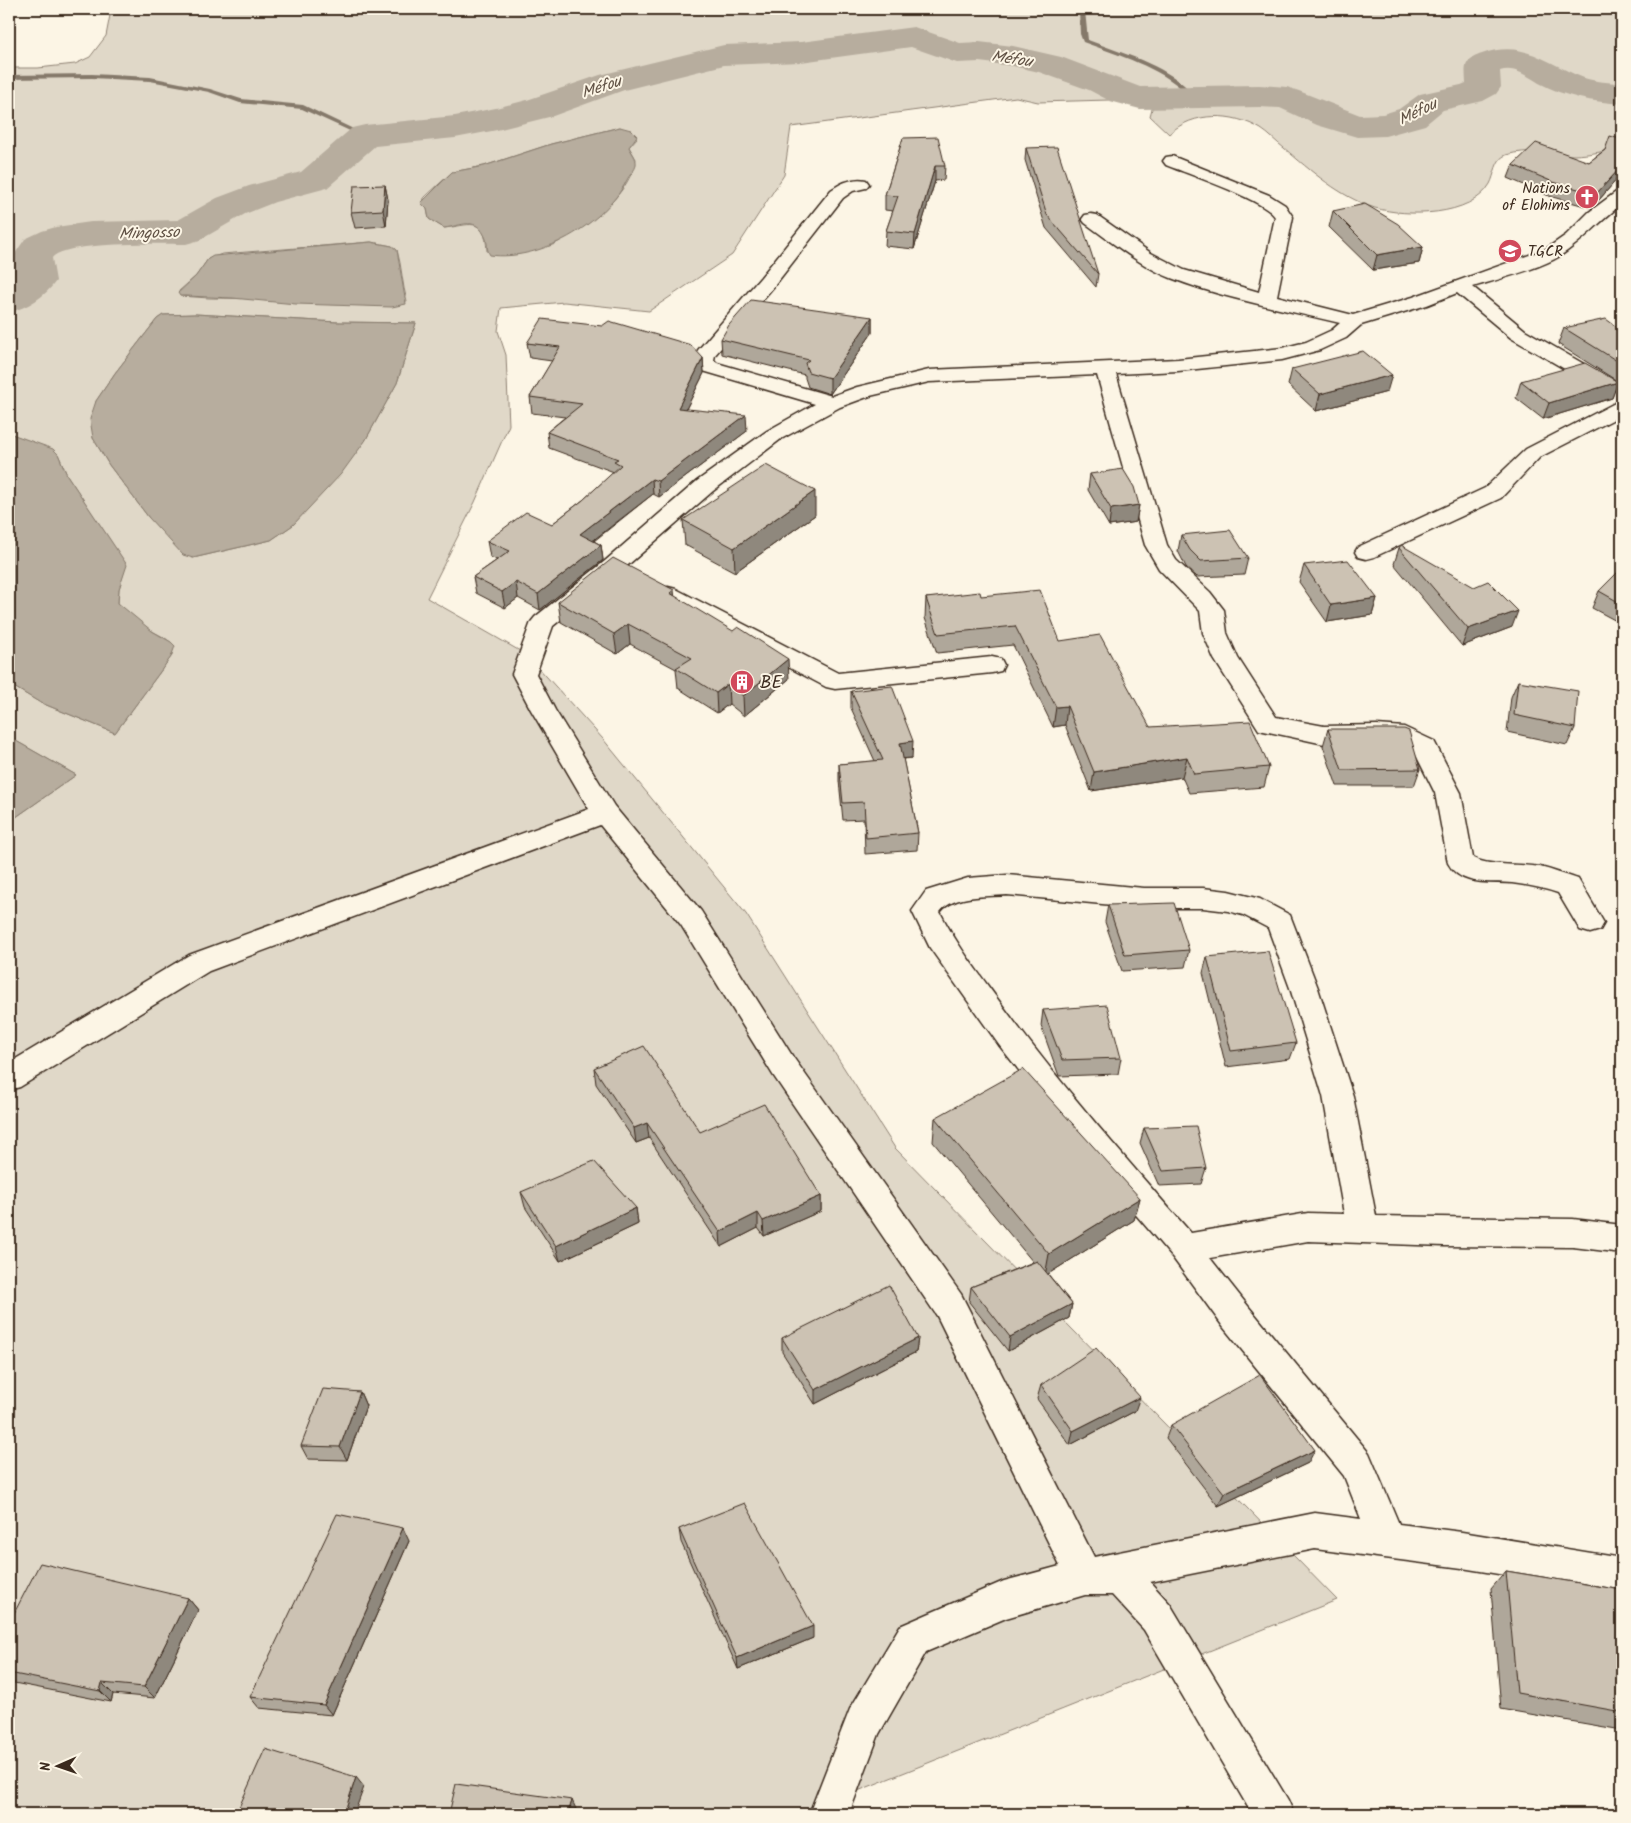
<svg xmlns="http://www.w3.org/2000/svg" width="1631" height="1823" viewBox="0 0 1631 1823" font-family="Kalam,sans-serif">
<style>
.green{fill:#e0d8c8;stroke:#8e8173;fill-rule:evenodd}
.water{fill:#b7ad9e;stroke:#85796b}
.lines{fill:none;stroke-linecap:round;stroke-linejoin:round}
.stream{fill:#85796b;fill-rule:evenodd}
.river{fill:#b7ad9e;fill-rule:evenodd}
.minor-casing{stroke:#3b2a1e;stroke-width:3}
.minor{fill:#fcf5e5;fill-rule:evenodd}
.wall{fill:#afa79a;stroke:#3b2a1e}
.shaded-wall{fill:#8f887d;stroke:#3b2a1e}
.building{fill:#ccc2b3;stroke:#3b2a1e}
.labels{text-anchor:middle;stroke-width:4;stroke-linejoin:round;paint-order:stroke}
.far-poi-label{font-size:15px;fill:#3b2a1e;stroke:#fcf5e5;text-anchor:end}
.far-water-label{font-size:16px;font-style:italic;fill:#605144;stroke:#fcf5e5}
.poi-label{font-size:18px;fill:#3b2a1e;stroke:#fcf5e5;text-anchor:start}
</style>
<rect width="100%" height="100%" fill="#fcf5e5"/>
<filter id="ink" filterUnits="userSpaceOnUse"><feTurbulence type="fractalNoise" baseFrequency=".02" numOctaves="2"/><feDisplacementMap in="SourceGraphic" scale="10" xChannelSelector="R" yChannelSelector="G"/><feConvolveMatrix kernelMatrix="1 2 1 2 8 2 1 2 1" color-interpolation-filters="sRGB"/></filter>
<g filter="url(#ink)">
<path class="green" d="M114,9H1622V149C1606,150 1590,155 1573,155C1551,154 1528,148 1506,155C1495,159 1495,175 1490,184C1471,217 1407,217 1375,208C1340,197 1311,171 1284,148C1276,142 1269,134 1261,129C1233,112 1193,111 1169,134L1150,116L1153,105L1109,100L1038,102L1016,97L791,127L784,175L732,255L649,311L564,302L501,308L498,331L506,355L509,425L475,502L427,598L527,655L603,739L746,914L895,1148L1337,1600L800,1814H9V822L76,775L9,737V684L39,702L115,733L171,657L174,646C169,639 161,636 154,632C142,625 127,614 118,603L119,589L126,565L67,475L58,454L9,433V68H38L75,64L90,57L106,36L111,10ZM620,127L637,138L629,147L636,159C630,192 594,222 566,237C561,240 555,245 549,246C529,250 507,249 487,251C485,214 468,226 444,228L429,219L427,209L421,203L425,197L452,172L484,166L551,144ZM371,242L392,246L397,250C402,267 402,284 407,301L209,298L180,296L179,291L196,276L208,259L222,254ZM195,314L337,322L416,323L397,383L365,441L293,525L271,540L193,558L149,518L109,465L93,438L96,401L115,373L157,319L163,315Z"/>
<g class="water">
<path d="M620,127L631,130L637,136L629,147C631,152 637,158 636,164C636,170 629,175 627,180C605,224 539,262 490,255C486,249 488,245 486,239C477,215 462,226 444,228L429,219L427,209L421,203L452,172L484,166L551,144Z"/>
<polygon points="371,242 392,246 397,250 406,304 392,307 296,304 232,298 186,296 180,296 178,293 196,276 208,259 213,256"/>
<polygon points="195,314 337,322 416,323 397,383 365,441 341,474 293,525 271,540 193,558 183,555 149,518 109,465 93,438 90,419 96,401 115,373 157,319 163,315"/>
<polygon points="9,433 53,449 58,454 67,475 127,565 119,589 118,603 152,631 171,642 175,646 171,657 115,733 39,702 9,684"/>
<polygon points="9,737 76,775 9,822"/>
</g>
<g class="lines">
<g class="stream">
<path d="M1082,9L1085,11L1088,40C1124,54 1161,63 1191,91V93H1187C1157,66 1120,56 1083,42L1080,34L1079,11Z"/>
<polygon points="92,74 150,77 210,89 241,99 303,105 368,136 363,137 302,109 240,103 209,92 150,81 92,78 9,79 9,75"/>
</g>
<path class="river" d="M914,27L960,43L979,42L1013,46L1061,57L1140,87L1259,85L1287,87L1299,91L1360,115L1383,114L1399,109L1420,94L1461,85L1466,83C1465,65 1464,60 1482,54C1524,39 1547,64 1584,78C1596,82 1610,82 1622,84V104C1593,102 1565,97 1539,83C1527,76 1514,66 1500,71L1501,87L1496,94L1483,101L1443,110L1425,125L1385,136L1357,137L1317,125L1280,108L1259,107L1140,109L1110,101L1089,90L1039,72L1013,66L979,62L957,63L911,47L801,62L724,65L624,90L553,116L497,130L455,138L375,146L327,188L275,202L245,214L200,240L186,244C162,244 64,241 52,258L56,281C45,297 27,308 9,312V281L15,277L12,258L25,239L42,231L56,227L91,222L178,220L217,198L249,186L301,172L352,128L365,125L455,116L496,108L527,100L600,75L724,45L801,42Z"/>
<g class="minor-casing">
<g id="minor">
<path d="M1172,156L1269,195L1285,205L1293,217L1277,296L1353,315L1413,297L1546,249L1566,235L1589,212L1616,192L1622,191V204C1601,220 1583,241 1560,256C1539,269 1498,279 1473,287L1525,330L1615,382L1618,386L1615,390L1608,392L1601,390L1511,338L1457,293L1427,305L1361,325L1346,338L1320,350L1282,360L1178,371L1116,374L1167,545L1176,560L1210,592L1224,610L1227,633L1238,658L1276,717L1324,726L1377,725L1404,727L1434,741L1461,793L1473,858C1490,867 1519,863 1540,867C1552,870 1565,875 1578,879L1604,923L1600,930L1590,933L1580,930L1558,893C1543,888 1528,885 1512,883C1489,881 1461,887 1448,863L1435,793L1415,753L1399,744H1324L1259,730L1214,659L1203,633L1200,611L1159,569L1145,545L1097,375L929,382L870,396L840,407L781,439L713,491L621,571L553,626L536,674L555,710L614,806L701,911L793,1057L961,1294L1094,1557L1315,1513L1361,1519L1344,1476L1224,1328L1173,1258L1101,1174L999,1045L930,948L912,911L926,891L968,878L1007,875L1144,888H1203L1228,891L1260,899L1290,915L1318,988L1353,1096L1376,1216L1573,1219L1622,1225V1253L1573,1247L1444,1246L1308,1241L1210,1258L1248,1306L1369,1453L1399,1524L1462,1532L1622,1558V1594L1462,1568L1315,1549L1150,1582L1170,1604L1288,1800L1294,1814H1252L1144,1630L1112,1595H1085L1006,1618L926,1652L879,1734L849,1814H809L850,1709L900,1626L1004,1581L1060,1566L937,1316L773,1075L681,925L600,825L209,971L20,1087L9,1090V1063L189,955L589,809L531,710L512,674L531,622L535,617L605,561L697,481L767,431L815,404L703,371L694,361L698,350L761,277L831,190C841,183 853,177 866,180L869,184L866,188L853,191L843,198L775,285L715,355L714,360L717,363L832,396L857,387L929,370L1178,359L1282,348L1306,342L1332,330L1340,323C1286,310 1222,298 1171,278C1140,266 1112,242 1085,223L1082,219L1085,215L1091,214L1097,215L1151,253L1184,270L1259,292L1275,217C1265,200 1188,174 1166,165L1163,161L1166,157ZM1007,895L1144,908H1203L1228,911L1243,915L1268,928L1290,988L1323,1096L1344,1214L1308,1213L1191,1233C1125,1158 1058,1082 999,1001C978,972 956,944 940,912C954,894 986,897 1007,895Z"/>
<polygon points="1622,401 1622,415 1540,457 1501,498 1374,557 1366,559 1358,557 1355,552 1358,547 1485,488 1526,449 1615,403"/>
<polygon points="668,587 676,589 838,673 992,657 1001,659 1004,665 1001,671 992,673 835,689 826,687 660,599 656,594 660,589"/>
</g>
</g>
<use href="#minor" class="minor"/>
</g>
<g class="wall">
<polygon points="1622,137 1622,180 1618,178 1592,208 1549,196 1508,178 1513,165 1589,162"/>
<polygon points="903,138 945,166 944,180 935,181 914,249 885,246 886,231 893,211 885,210 885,195"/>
<polygon points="1026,148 1098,274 1096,287 1046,228 1025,160"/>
<polygon points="385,185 388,200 386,226 355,228 351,212"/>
<polygon points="1333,211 1423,247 1419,263 1373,270 1329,227"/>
<polygon points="872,317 872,333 830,394 808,387 805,378 805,375 722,354 721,339"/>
<polygon points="1564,328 1622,331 1622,384 1558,344"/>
<polygon points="527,343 703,358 704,373 686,409 747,431 659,497 653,494 594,541 601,545 603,560 540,610 518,598 505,608 476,593 473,577 497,560 490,557 487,541 552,524 583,500 614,472 549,448 547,432 565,417 532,413 530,397 552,361 530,358"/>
<polygon points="1292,369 1387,392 1316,411 1288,385"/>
<polygon points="1521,381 1618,382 1612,398 1543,419 1516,398"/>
<polygon points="1090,474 1139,505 1136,522 1109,526 1088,490"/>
<polygon points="815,515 735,572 685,545 683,520"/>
<polygon points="1181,535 1248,558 1244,575 1197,577 1186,567 1178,551"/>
<polygon points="1399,548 1512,627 1462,646 1394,564"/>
<polygon points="1304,565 1377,598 1372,615 1327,622 1299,582"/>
<polygon points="1622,568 1622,624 1592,608 1599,591"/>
<polygon points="674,596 789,679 744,716 729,704 717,713 678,688 676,669 630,644 617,654 561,622 558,602"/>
<polygon points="981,596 1060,641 1150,727 1269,767 1264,787 1189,793 1182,777 1091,791 1065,725 1053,727 1013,645 937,653 925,618 926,598"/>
<polygon points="1518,681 1575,728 1567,745 1507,732 1511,697"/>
<polygon points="851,691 912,758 903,759 918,833 917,850 865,854 864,819 843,820 839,781 839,764 875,761 851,708"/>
<polygon points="1328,729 1420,769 1414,786 1337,786 1323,746"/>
<polygon points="1108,905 1189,950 1185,967 1122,971 1105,922"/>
<polygon points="1207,957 1296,1043 1290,1059 1226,1067 1203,973"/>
<polygon points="1043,1010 1121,1058 1118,1074 1059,1076 1041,1026"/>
<polygon points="594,1068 700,1132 821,1196 821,1211 764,1236 758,1228 721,1247 649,1138 636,1143 596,1084"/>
<polygon points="935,1118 1140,1198 1134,1220 1048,1274 1072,1304 1069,1318 1008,1351 969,1302 971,1287 1033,1262 933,1142"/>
<polygon points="1144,1128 1206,1168 1201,1184 1159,1186 1140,1143"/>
<polygon points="521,1192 636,1208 638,1224 560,1261 525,1207"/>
<polygon points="782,1338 918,1338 916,1352 815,1404 782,1352"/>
<polygon points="1041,1385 1135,1411 1070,1445 1037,1399"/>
<polygon points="360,1392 366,1406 347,1460 308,1459 301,1446"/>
<polygon points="1171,1425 1308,1463 1218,1506 1166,1438"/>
<polygon points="679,1529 813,1638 738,1669 681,1542"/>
<polygon points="409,1541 332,1715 259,1708 250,1697"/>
<polygon points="1506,1571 1622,1590 1622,1730 1501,1709 1491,1589"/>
<polygon points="188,1598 198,1610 155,1698 113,1694 111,1702 9,1682 9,1623"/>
</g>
<g class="shaded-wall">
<polygon points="935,166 935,181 914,249 915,234"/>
<polygon points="1622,166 1618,178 1592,208 1596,194"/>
<polygon points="385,185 388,200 386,226 383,210"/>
<polygon points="1423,247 1419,263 1373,270 1377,255"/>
<polygon points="872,317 872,333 830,394 830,378"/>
<polygon points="703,358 704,373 679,423 678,408"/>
<polygon points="1392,375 1387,392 1316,411 1320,394"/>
<polygon points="1618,382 1612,398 1543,419 1549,403"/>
<polygon points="746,415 747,431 659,497 658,481"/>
<polygon points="652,479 653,494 582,549 580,534"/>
<polygon points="815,491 815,515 735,572 734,548"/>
<polygon points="1139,505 1136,522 1109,526 1111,509"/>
<polygon points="601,545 603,560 540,610 538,594"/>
<polygon points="516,582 518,598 505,608 502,592"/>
<polygon points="674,590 676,610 670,593"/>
<polygon points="1377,598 1372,615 1327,622 1331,605"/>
<polygon points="1518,611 1512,627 1462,646 1468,629"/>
<polygon points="628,624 630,644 617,654 614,634"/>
<polygon points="788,659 789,679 744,716 743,696"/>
<polygon points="728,684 729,704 717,713 716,693"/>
<polygon points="1067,706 1065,725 1053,727 1056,707"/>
<polygon points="913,741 912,758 899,759 900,743"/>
<polygon points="1187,757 1182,777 1091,791 1094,772"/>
<polygon points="647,1123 649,1138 636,1143 634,1128"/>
<polygon points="821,1196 821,1211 764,1236 763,1221"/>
<polygon points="1140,1198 1134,1220 1045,1276 1049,1254"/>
<polygon points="636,1208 638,1224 560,1261 556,1246"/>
<polygon points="758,1213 758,1228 721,1247 720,1232"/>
<polygon points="1072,1304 1069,1318 1008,1351 1010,1337"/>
<polygon points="918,1338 916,1352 815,1404 815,1390"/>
<polygon points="360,1392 366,1406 347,1460 340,1447"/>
<polygon points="1140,1397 1135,1411 1070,1445 1073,1431"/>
<polygon points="1315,1450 1308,1463 1218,1506 1224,1493"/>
<polygon points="403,1528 409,1541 332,1715 324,1705"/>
<polygon points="188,1598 198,1610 155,1698 144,1687"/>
<polygon points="813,1626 813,1638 738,1669 737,1658"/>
<polygon points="102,1683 113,1694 111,1702 100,1691"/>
<polygon points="356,1777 364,1787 354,1814 344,1814"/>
<polygon points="572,1800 576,1809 575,1814 568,1814"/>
</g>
<g class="building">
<polygon points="1610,136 1620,139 1622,137 1622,166 1596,194 1553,182 1513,165 1536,143 1589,162 1605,150"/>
<polygon points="938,137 945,166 935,166 915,234 886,231 898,196 885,195 903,138"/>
<polygon points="1057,147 1098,274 1047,215 1026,148"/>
<polygon points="385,185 383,210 351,212 354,186"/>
<polygon points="1365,204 1398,224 1423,247 1377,255 1333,211"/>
<polygon points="751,300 872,317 830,378 808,372 805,363 809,360 721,339 729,325"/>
<polygon points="542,319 602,326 609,321 691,345 703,358 678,408 746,415 658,481 652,479 580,534 601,545 538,594 516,582 502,592 473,577 510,551 487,541 526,512 552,524 583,500 621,465 614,461 618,459 547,432 582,404 530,397 560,347 527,343"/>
<polygon points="1606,319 1622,331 1622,364 1564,328"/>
<polygon points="1363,351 1392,375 1320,394 1292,369"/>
<polygon points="1585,363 1618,382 1549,403 1521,381"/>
<polygon points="766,465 815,491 734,548 683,520"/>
<polygon points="1123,469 1134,487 1139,505 1111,509 1090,474"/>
<polygon points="1230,530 1248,558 1201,561 1190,550 1181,535"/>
<polygon points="1401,545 1474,587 1488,581 1518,611 1468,629 1399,548"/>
<polygon points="613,558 674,590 670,593 733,631 738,627 788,659 743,696 728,684 716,693 676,668 692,658 628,624 614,634 558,602"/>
<polygon points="1348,560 1377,598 1331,605 1304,565"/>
<polygon points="1622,568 1622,604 1599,591"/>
<polygon points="1040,590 1060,641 1100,635 1150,727 1250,721 1269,767 1194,774 1187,757 1094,772 1067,706 1056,707 1015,626 938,634 926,598 980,592 981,596"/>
<polygon points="1518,681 1578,691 1575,728 1514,715"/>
<polygon points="892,686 913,741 900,743 918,833 866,838 864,802 843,803 839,764 883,760 851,691"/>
<polygon points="1328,729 1404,729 1409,731 1420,769 1342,770"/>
<polygon points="1174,903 1189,950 1125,955 1108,905"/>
<polygon points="1268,951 1296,1043 1231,1051 1207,957"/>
<polygon points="1107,1005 1121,1058 1062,1060 1043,1010"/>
<polygon points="644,1046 700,1132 764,1104 821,1196 763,1221 758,1213 720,1232 647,1123 634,1128 594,1068"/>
<polygon points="1023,1069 1140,1198 1049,1254 935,1118"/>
<polygon points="1196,1126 1206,1168 1163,1171 1144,1128"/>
<polygon points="594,1161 636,1208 556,1246 521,1192"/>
<polygon points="1037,1261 1072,1304 1010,1337 971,1287"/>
<polygon points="889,1285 918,1338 815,1390 782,1338"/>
<polygon points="1096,1348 1140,1397 1073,1431 1041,1385"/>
<polygon points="1260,1375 1315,1450 1224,1493 1171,1425"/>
<polygon points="323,1389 360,1392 340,1447 301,1446"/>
<polygon points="745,1503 813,1626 737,1658 679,1529"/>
<polygon points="337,1514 403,1528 324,1705 250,1697"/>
<polygon points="40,1563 188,1598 144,1687 102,1683 100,1691 9,1673 9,1623"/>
<polygon points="1506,1571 1622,1590 1622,1712 1517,1693"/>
<polygon points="265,1749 356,1777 344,1814 236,1814"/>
<polygon points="456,1784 572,1800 568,1814 449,1814"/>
</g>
</g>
<defs>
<g id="church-disc" transform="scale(1.25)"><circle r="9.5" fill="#d1495b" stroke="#fcf5e5"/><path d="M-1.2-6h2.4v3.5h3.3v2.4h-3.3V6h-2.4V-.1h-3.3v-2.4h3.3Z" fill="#fff"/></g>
<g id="school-disc" transform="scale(1.25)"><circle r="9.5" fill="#d1495b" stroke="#fcf5e5"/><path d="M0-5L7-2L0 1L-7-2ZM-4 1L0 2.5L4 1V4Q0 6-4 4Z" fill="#fff"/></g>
<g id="building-disc" transform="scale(1.25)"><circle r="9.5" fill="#d1495b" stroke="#fcf5e5"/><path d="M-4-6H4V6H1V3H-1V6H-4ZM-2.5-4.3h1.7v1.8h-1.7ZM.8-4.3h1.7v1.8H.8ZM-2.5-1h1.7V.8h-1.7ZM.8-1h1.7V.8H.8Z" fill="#fff"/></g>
</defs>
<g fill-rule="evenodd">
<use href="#church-disc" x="1587" y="197"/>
<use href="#school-disc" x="1510" y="251"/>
<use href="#building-disc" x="742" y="682"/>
</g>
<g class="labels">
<g class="far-poi-label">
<text x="1570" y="193">Nations<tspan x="1570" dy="17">of Elohims</tspan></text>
<text x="1528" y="256" text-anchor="start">TGCR</text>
</g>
<g class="far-water-label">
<text transform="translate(1012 58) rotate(8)" y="6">Méfou</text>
<text transform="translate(601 86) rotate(-18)" y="6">Méfou</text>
<text transform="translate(1417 111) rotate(-26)" y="6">Méfou</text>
<text transform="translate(149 232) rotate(-2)" y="6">Mingosso</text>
</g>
<g class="poi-label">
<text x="760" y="688">BE</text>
</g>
</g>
<rect width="1631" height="1823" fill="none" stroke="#fcf5e5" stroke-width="30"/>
<rect x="15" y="15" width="1601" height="1793" fill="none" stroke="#3b2a1e" stroke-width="2" filter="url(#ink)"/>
<g transform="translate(58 1766) rotate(268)" stroke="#fcf5e5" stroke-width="4" paint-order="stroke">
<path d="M0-4L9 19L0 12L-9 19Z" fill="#3b2a1e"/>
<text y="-8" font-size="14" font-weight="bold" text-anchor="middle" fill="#3b2a1e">N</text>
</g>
</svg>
